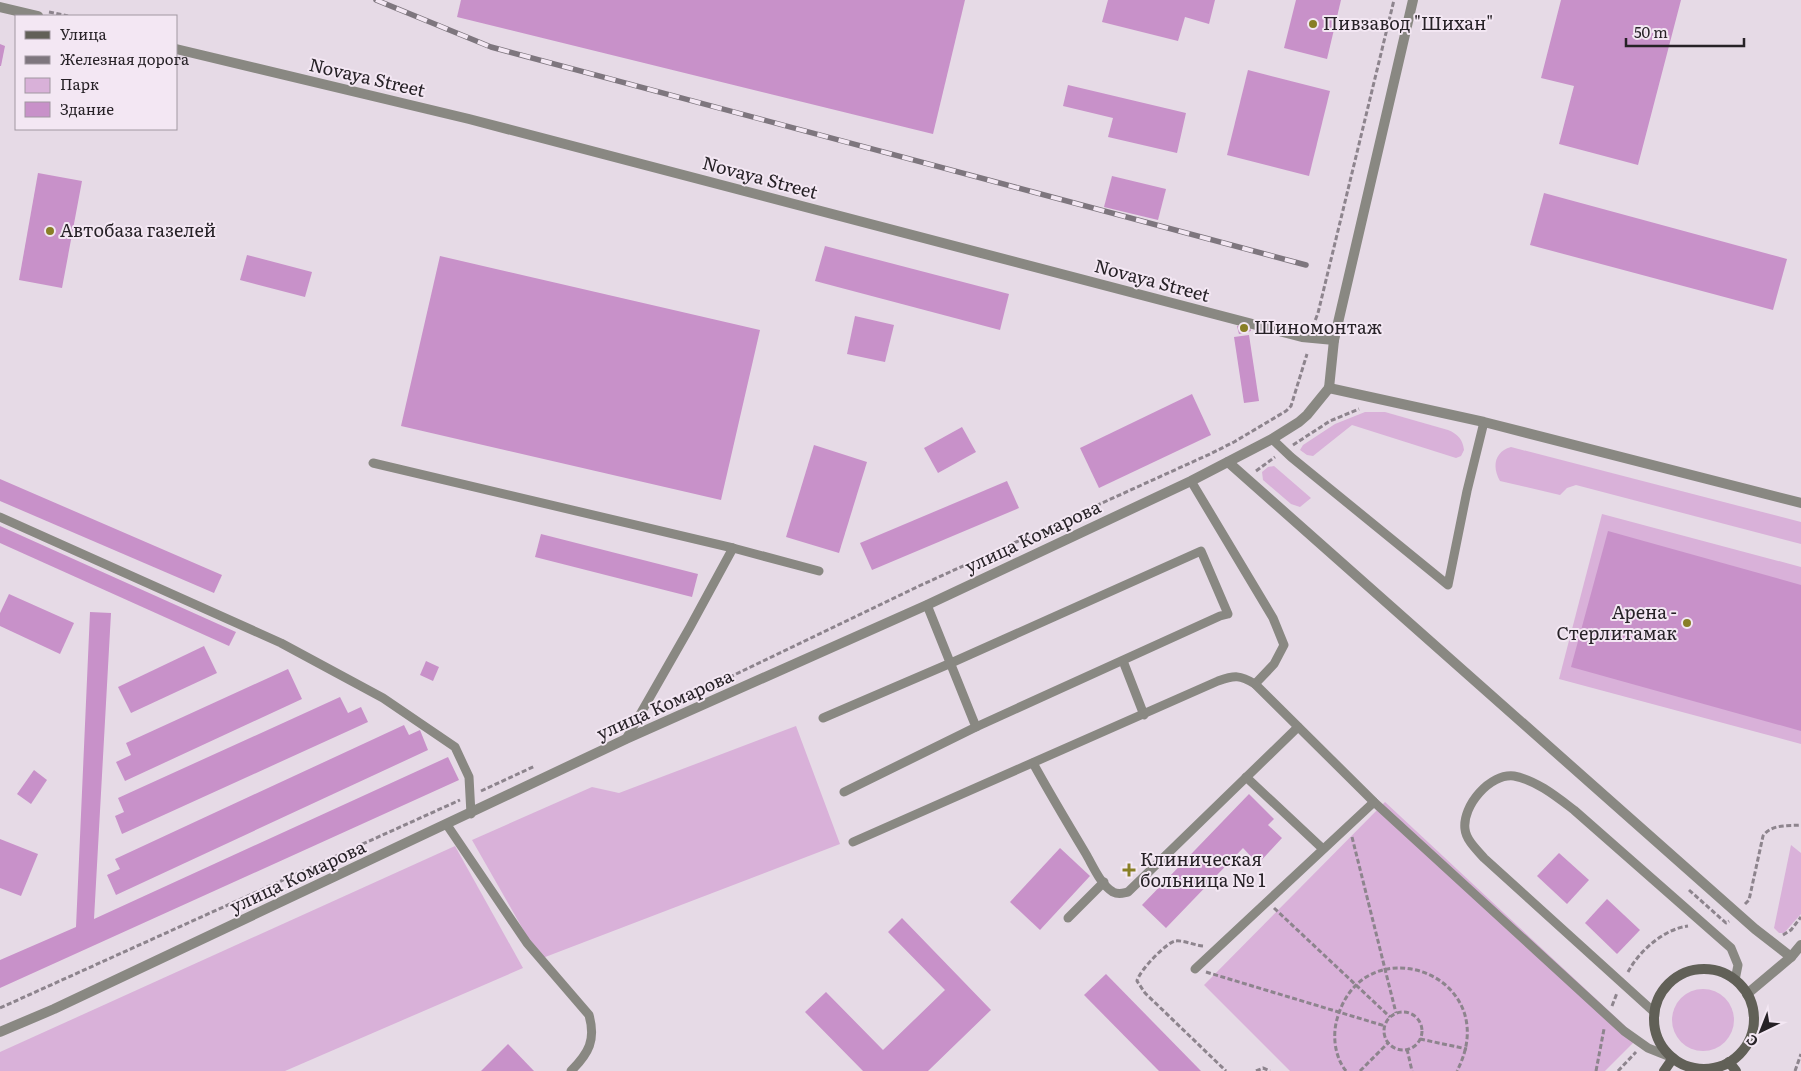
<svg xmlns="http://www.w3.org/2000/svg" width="1801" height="1071" viewBox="0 0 1801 1071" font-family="Literata,serif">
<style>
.green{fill:#d9b1d9}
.building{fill:#c891c9}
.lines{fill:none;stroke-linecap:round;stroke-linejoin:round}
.path{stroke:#8d848d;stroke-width:3;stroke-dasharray:5 2.5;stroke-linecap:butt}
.service{stroke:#898882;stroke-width:9}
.minor{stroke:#898882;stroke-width:10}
.tertiary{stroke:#898882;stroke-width:10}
.secondary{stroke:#616057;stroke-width:10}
.rail-casing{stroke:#7e767e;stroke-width:5.5}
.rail{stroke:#f3e7f3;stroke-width:4;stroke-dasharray:11;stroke-linecap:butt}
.poi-dot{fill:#887f26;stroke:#f3e7f3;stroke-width:2}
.labels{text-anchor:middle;stroke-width:4;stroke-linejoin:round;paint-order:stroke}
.poi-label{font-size:18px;fill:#272227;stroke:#f3e7f3;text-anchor:start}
.street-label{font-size:18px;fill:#272227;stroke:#f3e7f3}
</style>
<rect width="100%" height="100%" fill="#e6dae6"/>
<g class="green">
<path d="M1365,412H1385L1448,430C1458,434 1463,440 1464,450L1461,456L1456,458L1352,425L1313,456L1307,455L1300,450L1303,445L1335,424Z"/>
<path d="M1511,447L1801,522V544L1576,485L1567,488L1560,495L1500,481C1492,467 1494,452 1511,447Z"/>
<polygon points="1274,466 1311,498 1300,507 1291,504 1263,480 1262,472 1268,467"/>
<polygon points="1602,514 1801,567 1801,744 1559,679"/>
<polygon points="796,726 840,844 540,959 472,840 592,787 619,793"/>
<polygon points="1385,802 1638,1038 1605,1071 1290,1071 1204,985"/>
<polygon points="1791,845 1801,853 1801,914 1784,933 1779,933 1774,928"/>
<polygon points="455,846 523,968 285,1071 0,1071 0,1052"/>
<circle cx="1703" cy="1020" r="31"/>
</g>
<g class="building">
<polygon points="461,0 965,0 933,134 457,17"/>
<polygon points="1108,0 1215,0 1209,24 1185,17 1178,41 1102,22"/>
<polygon points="1296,0 1341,0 1327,59 1284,48"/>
<polygon points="1561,0 1681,0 1638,165 1559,144 1574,86 1541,78"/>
<polygon points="0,44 5,46 1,66 0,66"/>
<polygon points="1248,70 1330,91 1309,176 1227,155"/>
<polygon points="1068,85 1186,113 1177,153 1108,137 1113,118 1063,106"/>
<polygon points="38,173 82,181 62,288 19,280"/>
<polygon points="1112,176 1166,189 1158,220 1104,207"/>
<polygon points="1544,193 1787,259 1773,310 1530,245"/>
<polygon points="825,246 1009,294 1000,330 815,281"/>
<polygon points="247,255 312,272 305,297 240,280"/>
<polygon points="440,256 760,330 721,500 401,426"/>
<polygon points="855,316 894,325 885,362 847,354"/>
<polygon points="1249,323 1251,331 1239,334 1237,326"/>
<polygon points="1249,335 1259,401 1244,403 1234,337"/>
<polygon points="1192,394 1211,435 1099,488 1080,448"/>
<polygon points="962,427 976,452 938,473 924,448"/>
<polygon points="814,445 867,462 839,553 786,537"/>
<polygon points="0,479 222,575 214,593 0,501"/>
<polygon points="1007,481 1019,508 872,570 860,543"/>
<polygon points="0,526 236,632 229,646 0,543"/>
<polygon points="1608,531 1801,585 1801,731 1571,667"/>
<polygon points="541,534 698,574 692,597 535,557"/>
<polygon points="9,594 74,623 60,654 0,626 0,613"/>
<polygon points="90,612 111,613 94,919 448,757 459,780 0,988 0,960 76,927"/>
<polygon points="204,646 217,673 131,713 118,687"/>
<polygon points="426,661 439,667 433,681 420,675"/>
<polygon points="288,669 302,699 125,781 116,762 131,755 126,743"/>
<polygon points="340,697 348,713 361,707 368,722 122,834 115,816 124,812 118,798"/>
<polygon points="404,725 409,735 420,730 428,750 116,895 107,875 120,869 115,859"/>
<polygon points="34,770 47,780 31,804 17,794"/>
<polygon points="1249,794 1274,819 1268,825 1282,838 1258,864 1243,848 1166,928 1142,905"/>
<polygon points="0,839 38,854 21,896 0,888"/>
<polygon points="1060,848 1090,876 1040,930 1010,902"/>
<polygon points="1559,853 1589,880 1567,904 1537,876"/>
<polygon points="1607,899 1640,930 1617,954 1585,923"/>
<polygon points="902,918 991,1010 928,1071 863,1071 805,1012 826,992 883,1050 945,990 888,932"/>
<polygon points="1106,974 1201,1071 1159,1071 1084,995"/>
<polygon points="508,1044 534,1071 481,1071"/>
</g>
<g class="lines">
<g class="path">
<polyline points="49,12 68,16"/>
<polyline points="1312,326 1313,326 1318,313 1394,0"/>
<polyline points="1293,445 1330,421 1359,409"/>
<polyline points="1256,471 1275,457"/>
<polyline points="709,687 919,586 1210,454 1234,442 1286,411 1291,406 1307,354"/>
<polyline points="481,791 535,766"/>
<polyline points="1352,837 1396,1013"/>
<polyline points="1689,890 1726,923 1729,921"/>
<path d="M1745,904L1749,900L1763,836C1771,824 1788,826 1801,825"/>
<polyline points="1274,908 1390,1017"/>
<polyline points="1783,935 1791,930 1801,917"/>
<path d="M1203,946C1193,945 1184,940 1175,941C1166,943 1139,971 1137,981L1145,993L1226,1071"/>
<polyline points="1206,972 1385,1026"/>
<path d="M1628,972C1639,951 1664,929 1688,926"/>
<polyline points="1612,1006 1617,993"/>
<polyline points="0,1008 460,800"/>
<circle cx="1403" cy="1031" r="19"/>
<polyline points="1420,1039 1467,1049"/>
<polyline points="1407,1049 1412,1071"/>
<polyline points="1256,1071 1263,1068 1270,1071"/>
<path d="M1346,1071C1334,1056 1332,1033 1338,1016C1366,924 1506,976 1457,1071"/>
<polyline points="1360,1071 1389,1042"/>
<polyline points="1596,1071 1604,1029"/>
<polyline points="1618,1071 1636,1052"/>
<polyline points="1795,1071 1801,1054"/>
</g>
<g class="service">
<polyline points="1272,439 1291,457 1448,585 1467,491 1484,422"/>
<polyline points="373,463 733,548 819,571"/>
<polyline points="1191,481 1273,618 1284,645 1274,664 1255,684"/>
<polyline points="0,517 281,643 383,698 455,747 469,777 471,814"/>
<polyline points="1123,661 1144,715"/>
<polyline points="823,718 951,663 1201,551 1228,614 1220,616 976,727"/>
<polyline points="626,739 690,627 733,548"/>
<path d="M1033,763C1050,794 1068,824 1086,854C1093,866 1101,885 1113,892C1119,895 1123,893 1128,892L1298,727"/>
<polyline points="1246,777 1323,849"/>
<polyline points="844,792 976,727 927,605"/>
<path d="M447,825L527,943L589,1015C596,1040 589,1053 571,1071"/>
<path d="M853,842L1218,681C1235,675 1240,675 1255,684L1374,802L1624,1031L1648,1048L1673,1058"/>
<polyline points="1068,918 1104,882"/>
<polyline points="1195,969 1374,802"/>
<path d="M1654,1012L1484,858C1477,850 1466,840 1465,829C1462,806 1490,773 1514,776C1536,780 1557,797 1574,810L1731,948L1738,965L1735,980"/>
</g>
<g class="minor">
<polyline points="0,7 38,16"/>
<polyline points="176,49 469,119 1302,337 1334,340 1413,0"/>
</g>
<g class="tertiary">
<polyline points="1329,388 1484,422 1801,503"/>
<polyline points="1329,388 1334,340"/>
<polyline points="1228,462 1755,929 1791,957"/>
<polyline points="1747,994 1791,957 1801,945"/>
<polyline points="0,1032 54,1009 626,739 927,605 1191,481 1272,439 1299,422 1307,415 1329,388"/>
</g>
<g class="secondary">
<circle cx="1704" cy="1019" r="50"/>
<polyline points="1729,1062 1736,1071"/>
<polyline points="1664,1071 1673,1058"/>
</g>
<g class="rail-casing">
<polyline id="rail" points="376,0 491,47 1306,265"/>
</g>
<use href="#rail" class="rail"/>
</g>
<g class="poi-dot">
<circle cx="1313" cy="24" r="5"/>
<circle cx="50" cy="231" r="5"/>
<circle cx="1244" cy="328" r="5"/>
<circle cx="1687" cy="623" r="5"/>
<path d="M1126.5 862.5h5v5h5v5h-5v5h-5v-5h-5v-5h5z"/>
</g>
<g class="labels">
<g class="poi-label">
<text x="1323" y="30">Пивзавод "Шихан"</text>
<text x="60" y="237">Автобаза газелей</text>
<text x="1254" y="334">Шиномонтаж</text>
<text x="1677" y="619" text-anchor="end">Арена -<tspan x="1677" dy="21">Стерлитамак</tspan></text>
<text x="1140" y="866">Клиническая<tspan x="1140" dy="21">больница № 1</tspan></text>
</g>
<g class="street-label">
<text transform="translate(367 78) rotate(13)" y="6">Novaya Street</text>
<text transform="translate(760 178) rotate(15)" y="6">Novaya Street</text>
<text transform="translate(1152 281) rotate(15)" y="6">Novaya Street</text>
<text transform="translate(1033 537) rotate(-25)" y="6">улица Комарова</text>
<text transform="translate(665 705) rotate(-24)" y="6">улица Комарова</text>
<text transform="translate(298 877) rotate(-25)" y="6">улица Комарова</text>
</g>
</g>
<rect x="15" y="15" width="162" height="115" fill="#f3e7f3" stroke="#a198a1"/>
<rect x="25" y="31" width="25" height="8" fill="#616057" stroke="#a198a1"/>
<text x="60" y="40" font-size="15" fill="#272227">Улица</text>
<rect x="25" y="56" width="25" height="8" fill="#7e767e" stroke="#a198a1"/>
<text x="60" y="65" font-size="15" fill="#272227">Железная дорога</text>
<rect x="25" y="78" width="25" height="15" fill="#d9b1d9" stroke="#a198a1"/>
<text x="60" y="90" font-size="15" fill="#272227">Парк</text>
<rect x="25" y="102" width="25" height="15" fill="#c891c9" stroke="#a198a1"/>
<text x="60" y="115" font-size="15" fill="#272227">Здание</text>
<g transform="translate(1761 1031) rotate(223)" stroke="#f3e7f3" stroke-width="4" paint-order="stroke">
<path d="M0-4L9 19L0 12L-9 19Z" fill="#272227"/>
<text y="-8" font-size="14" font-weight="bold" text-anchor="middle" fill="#272227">С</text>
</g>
<path d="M1626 38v8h118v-8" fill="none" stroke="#272227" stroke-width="2.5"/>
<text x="1634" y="38" font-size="15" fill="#272227" stroke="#f3e7f3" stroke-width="4" paint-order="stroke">50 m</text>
</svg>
